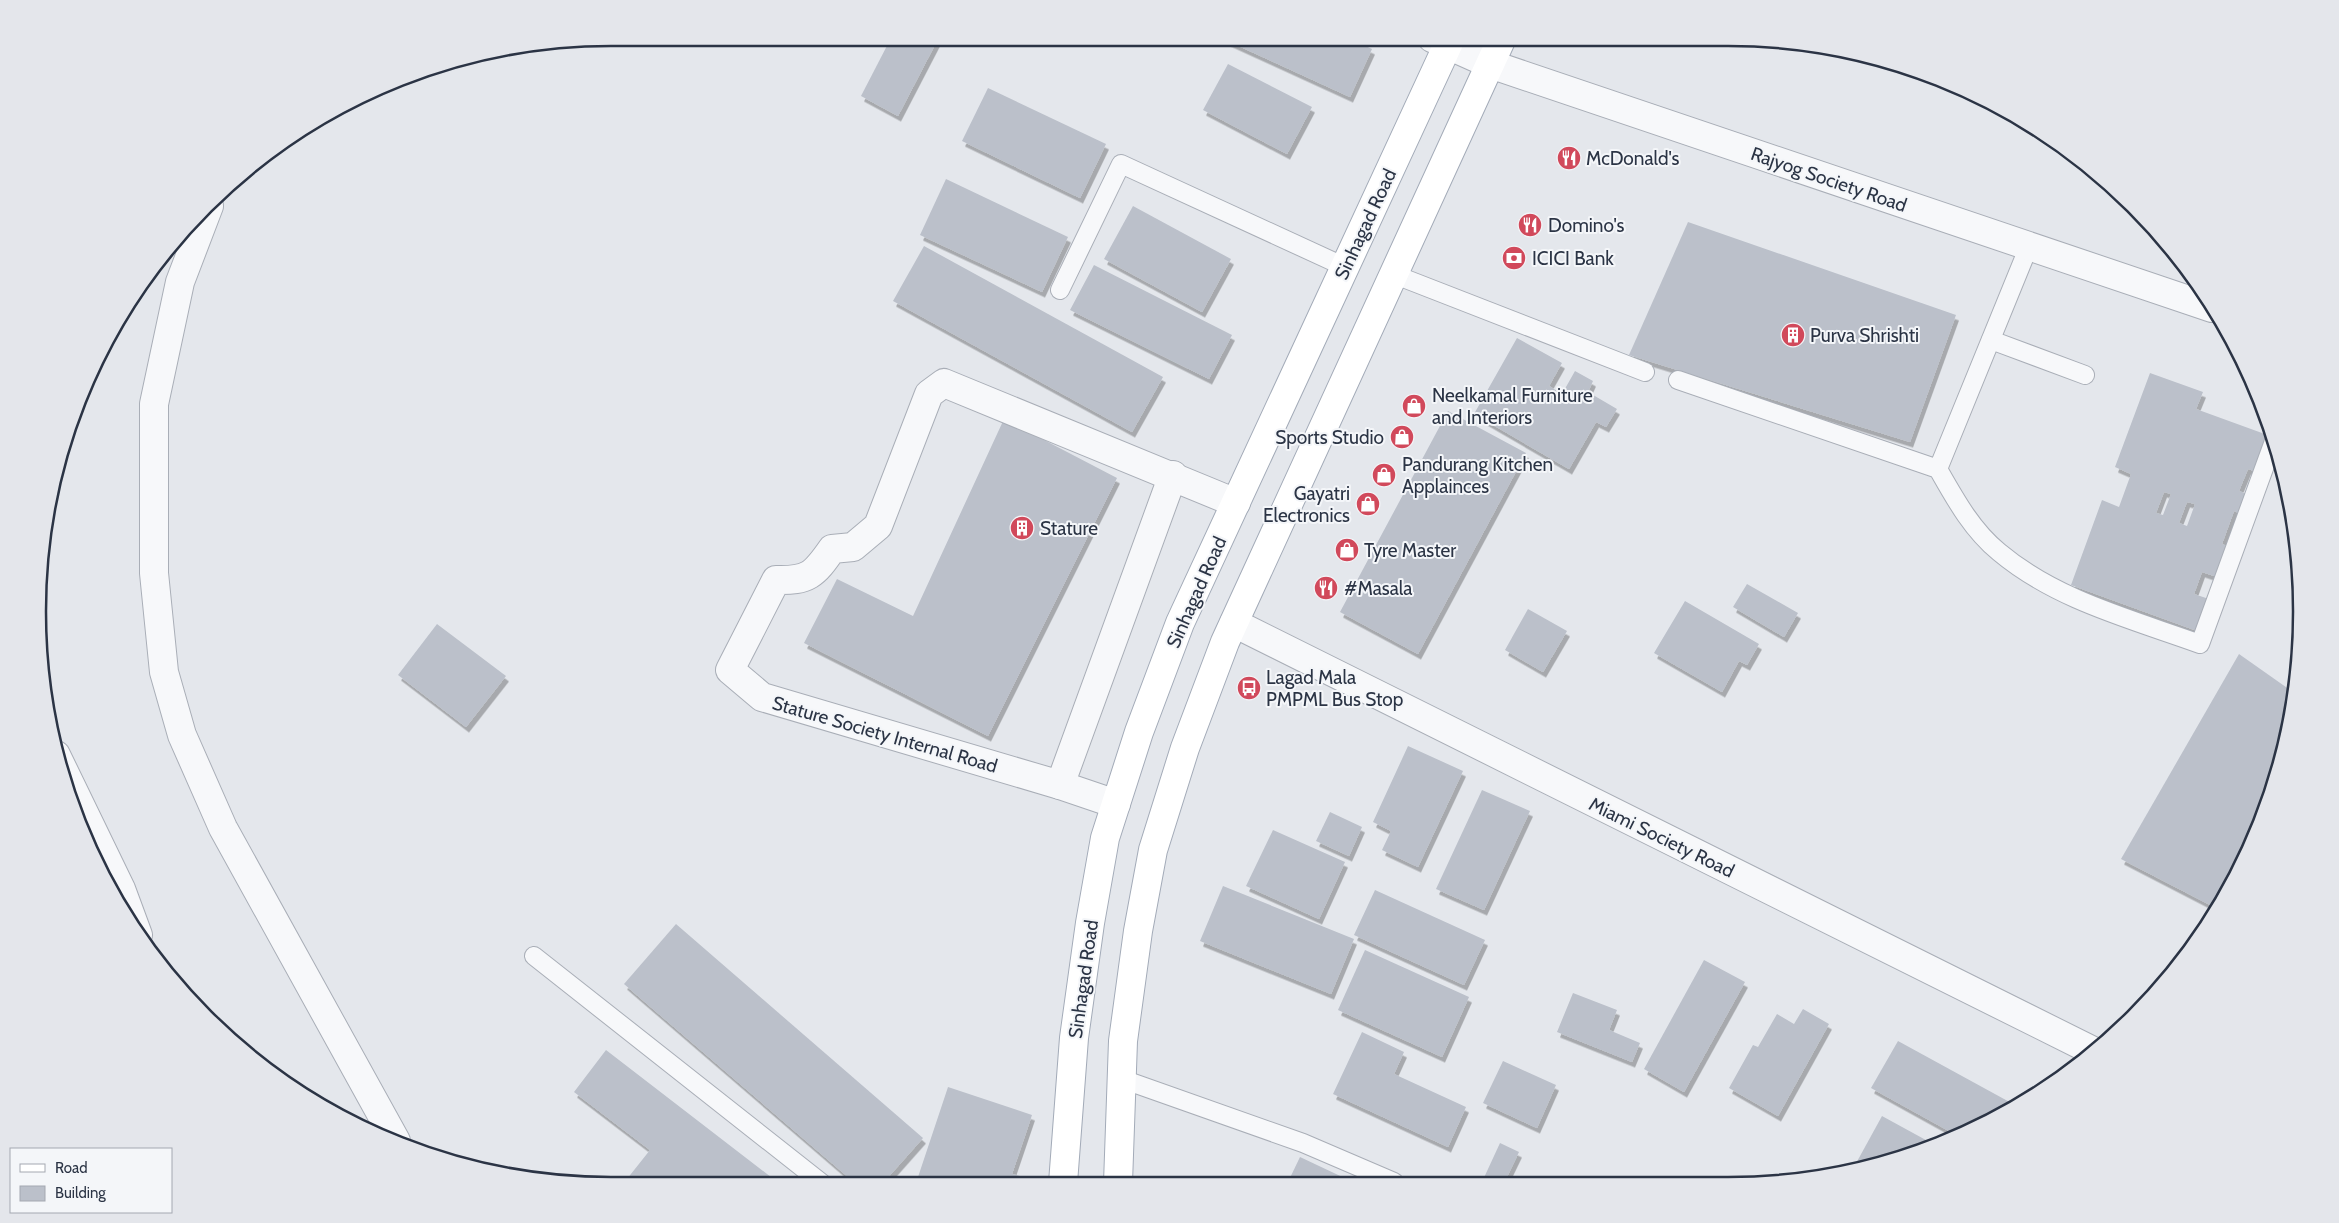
<svg xmlns="http://www.w3.org/2000/svg" width="2339" height="1223" viewBox="0 0 2339 1223" font-family="Cabin,sans-serif">
<style>
.building{fill:#bbc0ca;fill-rule:evenodd;filter:url(#shadow)}
.lines{fill:none;stroke-linecap:round;stroke-linejoin:round}
.service-casing{stroke:#a9aeb7;stroke-width:20}
.minor-casing{stroke:#a9aeb7;stroke-width:30}
.primary-casing{stroke:#a3abb8;stroke-width:30}
.service{stroke:#f7f8fa;stroke-width:18}
.minor{stroke:#f7f8fa;stroke-width:28}
.primary{stroke:#fff;stroke-width:28}
.labels{text-anchor:middle;stroke-width:4;stroke-linejoin:round;paint-order:stroke}
.poi-label{font-size:19px;fill:#2b3445;stroke:#f4f6f9;text-anchor:start}
.street-label{font-size:19px;fill:#2b3445;stroke:#f4f6f9}
.rim{fill:none;stroke:#2b3445;stroke-width:2.5}
</style>
<defs>
<filter id="shadow"><feDropShadow dx="3" dy="5.5" stdDeviation="0" flood-color="#0004"/></filter>
</defs>
<rect width="100%" height="100%" fill="#e4e7ec"/>
<g class="building">
<polygon points="891,38 938,39 898,116 861,96"/>
<polygon points="1221,38 1348,38 1372,49 1350,97"/>
<polygon points="1228,64 1312,107 1287,154 1203,110"/>
<polygon points="988,88 1106,144 1080,198 962,141"/>
<polygon points="946,179 1068,237 1042,292 920,235"/>
<polygon points="1133,206 1231,259 1202,312 1104,259"/>
<polygon points="1688,222 1956,315 1910,442 1629,355"/>
<polygon points="924,246 1163,377 1132,432 893,301"/>
<polygon points="1094,265 1232,335 1209,379 1070,310"/>
<polygon points="1517,338 1562,363 1549,386 1562,394 1575,371 1593,381 1588,392 1617,409 1606,427 1596,422 1569,469 1474,414"/>
<path d="M2150,373L2203,392L2196,409L2273,437L2260,473L2248,469L2239,491L2251,496L2244,515L2234,511L2222,544L2231,548L2220,578L2202,572L2194,594L2212,600L2200,632L2071,585L2102,500L2119,507L2131,474L2115,467ZM2164,492L2171,494L2163,515L2156,513ZM2187,502L2195,504L2187,526L2179,523Z"/>
<polygon points="1448,411 1526,453 1418,654 1340,612"/>
<polygon points="1004,419 1117,478 988,736 804,643 837,579 913,616"/>
<polygon points="1747,584 1798,613 1784,637 1733,607"/>
<polygon points="1685,601 1759,644 1747,665 1739,661 1722,692 1654,653"/>
<polygon points="1528,609 1567,631 1543,672 1505,650"/>
<polygon points="437,624 506,676 466,727 398,675"/>
<polygon points="2239,654 2293,692 2282,760 2242,866 2214,907 2121,859"/>
<polygon points="1408,746 1463,771 1418,867 1382,850 1391,831 1373,822"/>
<polygon points="1482,790 1530,811 1484,910 1436,889"/>
<polygon points="1330,812 1362,827 1349,856 1316,841"/>
<polygon points="1273,830 1345,862 1319,919 1246,886"/>
<polygon points="1223,886 1354,939 1331,994 1200,941"/>
<polygon points="1375,890 1485,940 1464,985 1354,935"/>
<polygon points="676,924 923,1138 883,1183 855,1183 624,984"/>
<polygon points="1365,950 1469,997 1442,1057 1338,1010"/>
<polygon points="1704,960 1745,982 1684,1092 1644,1069"/>
<polygon points="1573,993 1617,1010 1609,1030 1640,1043 1632,1062 1557,1032"/>
<polygon points="1803,1009 1829,1024 1778,1116 1729,1088 1753,1045 1758,1047 1777,1014 1794,1024"/>
<polygon points="1362,1032 1404,1052 1394,1074 1466,1107 1448,1147 1333,1094"/>
<polygon points="1898,1041 2015,1105 1958,1136 1871,1088"/>
<polygon points="606,1050 780,1184 623,1184 650,1150 574,1092"/>
<polygon points="1503,1061 1556,1085 1537,1128 1483,1103"/>
<polygon points="948,1087 1032,1115 1012,1174 1024,1177 1022,1183 916,1183"/>
<polygon points="1882,1116 1935,1145 1854,1167"/>
<polygon points="1500,1143 1519,1152 1505,1181 1482,1182"/>
<polygon points="1300,1157 1353,1182 1288,1182"/>
</g>
<g class="lines">
<g class="service-casing">
<g id="service">
<polyline points="1393,274 1645,372"/>
<polyline points="1060,290 1121,164 1345,267"/>
<polyline points="1991,340 2085,375"/>
<path d="M1678,380L1938,469C1955,499 1972,530 1999,552C2056,600 2131,619 2200,644L2274,441"/>
<polyline points="1938,469 2029,246"/>
<polyline points="534,956 823,1184"/>
<polyline points="1122,1079 1303,1143 1394,1182"/>
</g>
</g>
<g class="minor-casing">
<g id="minor">
<polyline points="1432,38 1490,64 2212,308"/>
<polyline points="209,206 180,282 154,404 154,573 164,672 182,735 223,828 396,1141"/>
<polyline points="1234,623 2091,1050"/>
<polyline points="56,755 121,889 138,935"/>
<polyline points="1060,785 1173,475"/>
<path d="M1116,804L1060,785L762,697L730,670L776,580C808,581 814,575 832,549L853,547L878,526L929,394L944,383L1236,503"/>
</g>
</g>
<g class="primary-casing">
<g id="primary">
<polyline points="1063,1183 1074,1038 1090,923 1105,838 1139,732 1180,623 1451,38"/>
<polyline points="1118,1183 1123,1041 1138,931 1153,850 1185,748 1225,642 1502,38"/>
</g>
</g>
<use href="#service" class="service"/>
<use href="#minor" class="minor"/>
<use href="#primary" class="primary"/>
</g>
<defs>
<g id="restaurant-disc" transform="scale(1.25)"><circle r="9.5" fill="#d1495b" stroke="#f4f6f9"/><path d="M-5-6h1v4h1v-4h1v4h1v-4h1v5L-1.5 .5V6h-2V.5L-5-1ZM5-6V6H3V1.5H1.5Q1.5-4 5-6Z" fill="#fff"/></g>
<g id="bank-disc" transform="scale(1.25)"><circle r="9.5" fill="#d1495b" stroke="#f4f6f9"/><path d="M-6-4H6V4H-6ZM0-2.3a2.3 2.3 0 1 0 0 4.6a2.3 2.3 0 1 0 0-4.6Z" fill="#fff"/></g>
<g id="building-disc" transform="scale(1.25)"><circle r="9.5" fill="#d1495b" stroke="#f4f6f9"/><path d="M-4-6H4V6H1V3H-1V6H-4ZM-2.5-4.3h1.7v1.8h-1.7ZM.8-4.3h1.7v1.8H.8ZM-2.5-1h1.7V.8h-1.7ZM.8-1h1.7V.8H.8Z" fill="#fff"/></g>
<g id="shop-disc" transform="scale(1.25)"><circle r="9.5" fill="#d1495b" stroke="#f4f6f9"/><path d="M-5-2.5h2.3a2.7 3.5 0 0 1 5.4 0H5L5.5 6h-11ZM-1.5-2.5h3a1.5 2.3 0 0 0-3 0Z" fill="#fff"/></g>
<g id="bus-disc" transform="scale(1.25)"><circle r="9.5" fill="#d1495b" stroke="#f4f6f9"/><path d="M-5-6H5V4H4V6H2V4H-2V6H-4V4H-5ZM-3.5-4V0h7V-4ZM-3.5 1.2v1.5H-2V1.2ZM2 1.2v1.5H3.5V1.2Z" fill="#fff"/></g>
</defs>
<g fill-rule="evenodd">
<use href="#restaurant-disc" x="1569" y="158"/>
<use href="#restaurant-disc" x="1530" y="225"/>
<use href="#bank-disc" x="1514" y="258"/>
<use href="#building-disc" x="1793" y="335"/>
<use href="#shop-disc" x="1414" y="406"/>
<use href="#shop-disc" x="1402" y="437"/>
<use href="#shop-disc" x="1384" y="475"/>
<use href="#shop-disc" x="1368" y="504"/>
<use href="#building-disc" x="1022" y="528"/>
<use href="#shop-disc" x="1347" y="550"/>
<use href="#restaurant-disc" x="1326" y="588"/>
<use href="#bus-disc" x="1249" y="688"/>
</g>
<g class="labels">
<g class="poi-label">
<text x="1586" y="165">McDonald's</text>
<text x="1548" y="232">Domino's</text>
<text x="1532" y="265">ICICI Bank</text>
<text x="1810" y="342">Purva Shrishti</text>
<text x="1432" y="402">Neelkamal Furniture<tspan x="1432" dy="22">and Interiors</tspan></text>
<text x="1384" y="444" text-anchor="end">Sports Studio</text>
<text x="1402" y="471">Pandurang Kitchen<tspan x="1402" dy="22">Applainces</tspan></text>
<text x="1350" y="500" text-anchor="end">Gayatri<tspan x="1350" dy="22">Electronics</tspan></text>
<text x="1040" y="535">Stature</text>
<text x="1364" y="557">Tyre Master</text>
<text x="1344" y="595">#Masala</text>
<text x="1266" y="684">Lagad Mala<tspan x="1266" dy="22">PMPML Bus Stop</tspan></text>
</g>
<g class="street-label">
<text transform="translate(1829 179) rotate(19)" y="7">Rajyog Society Road</text>
<text transform="translate(1365 224) rotate(-65)" y="7">Sinhagad Road</text>
<text transform="translate(1196 592) rotate(-66)" y="7">Sinhagad Road</text>
<text transform="translate(885 734) rotate(16)" y="7">Stature Society Internal Road</text>
<text transform="translate(1662 837) rotate(26)" y="7">Miami Society Road</text>
<text transform="translate(1083 979) rotate(-82)" y="7">Sinhagad Road</text>
</g>
</g>
<path d="M0 0H2339V1223H0ZM611 46H1728A565 565 0 0 1 2293 611V612A565 565 0 0 1 1728 1177H611A565 565 0 0 1 46 612V611A565 565 0 0 1 611 46Z" fill="#e4e6eb" fill-rule="evenodd"/>
<path class="rim" d="M611 46H1728A565 565 0 0 1 2293 611V612A565 565 0 0 1 1728 1177H611A565 565 0 0 1 46 612V611A565 565 0 0 1 611 46Z"/>
<rect x="10" y="1148" width="162" height="65" fill="#f4f6f9" stroke="#a4a8b1"/>
<rect x="20" y="1164" width="25" height="8" fill="#ffffff" stroke="#a4a8b1"/>
<text x="55" y="1173" font-size="15" fill="#2b3445">Road</text>
<rect x="20" y="1186" width="25" height="15" fill="#bbc0ca" stroke="#a4a8b1"/>
<text x="55" y="1198" font-size="15" fill="#2b3445">Building</text>
</svg>
